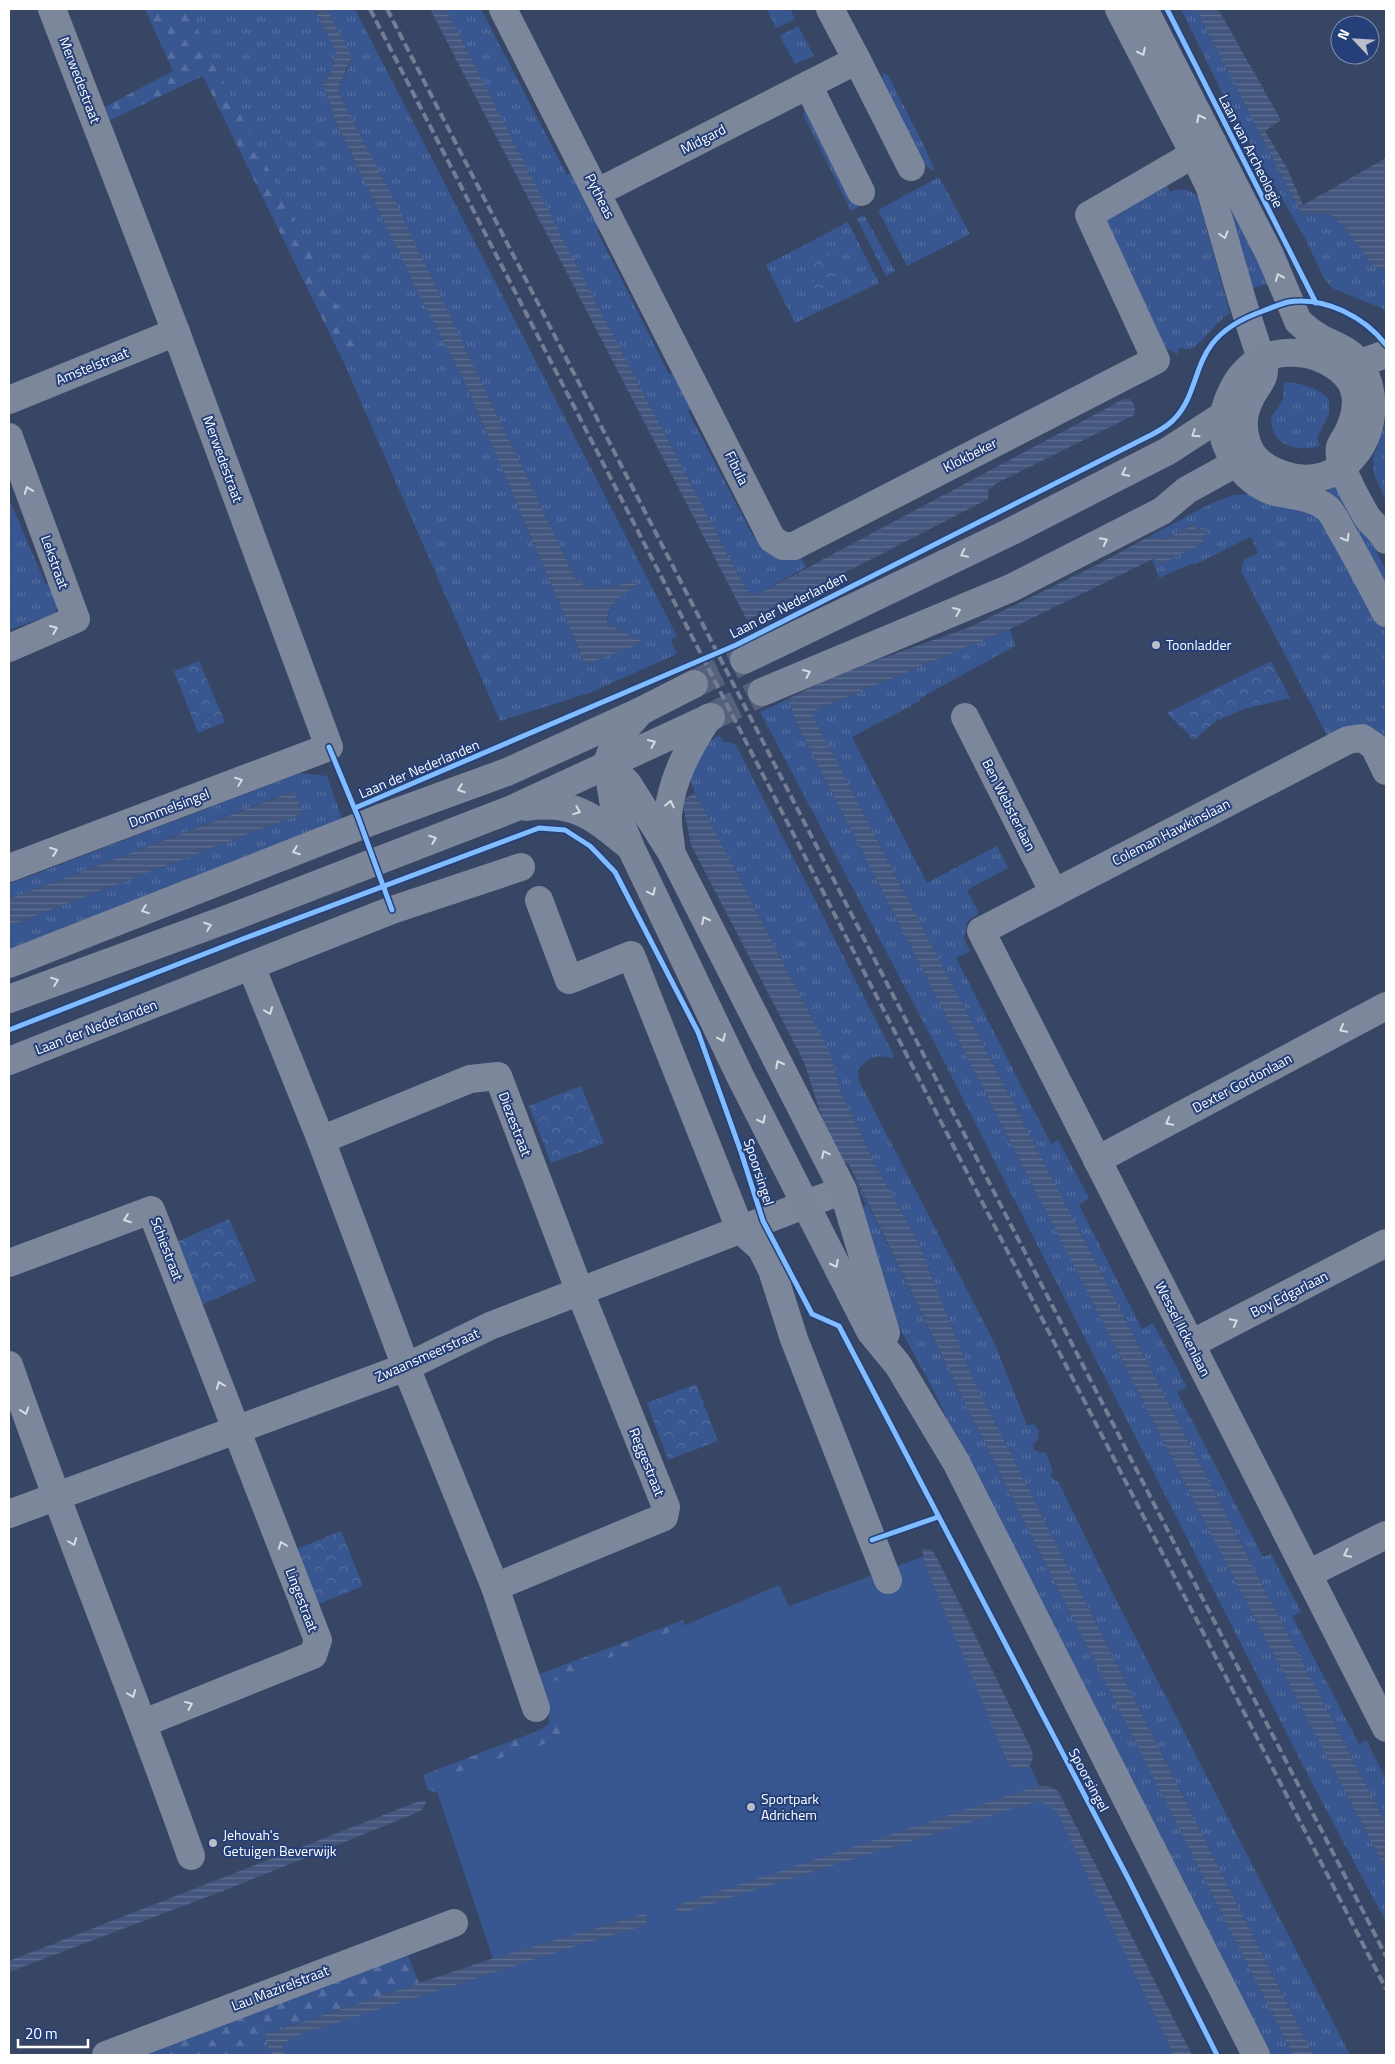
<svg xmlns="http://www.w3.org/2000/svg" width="1395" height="2064" viewBox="0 0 1395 2064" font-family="'Titillium Web',sans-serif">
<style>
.grass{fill:url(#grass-tufts)}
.forest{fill:url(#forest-firs)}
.park{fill:url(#park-crowns)}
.garden{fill:#38568f}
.water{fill:url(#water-rules)}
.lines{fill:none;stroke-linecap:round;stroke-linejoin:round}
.major-tunnel{stroke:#56627c;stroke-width:28;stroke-dasharray:28 14;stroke-linecap:butt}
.minor{stroke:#7c879c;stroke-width:28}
.major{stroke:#7b869b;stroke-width:28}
.rail{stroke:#747d94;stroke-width:4;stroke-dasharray:9 4;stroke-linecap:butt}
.cycleway-casing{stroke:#254078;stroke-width:8}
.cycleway{stroke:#80bcff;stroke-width:5}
.oneway{stroke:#d8dbe1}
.oneway2{stroke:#d7dbe1}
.poi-dot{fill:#b9bec9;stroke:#254078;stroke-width:2}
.labels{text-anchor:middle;stroke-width:4;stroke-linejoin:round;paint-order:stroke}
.street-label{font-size:14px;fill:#fff;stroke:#254078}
.poi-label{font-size:14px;fill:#fff;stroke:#254078;text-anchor:start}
</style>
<defs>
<pattern id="grass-tufts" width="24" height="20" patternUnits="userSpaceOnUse" patternTransform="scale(1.25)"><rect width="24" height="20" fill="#38568f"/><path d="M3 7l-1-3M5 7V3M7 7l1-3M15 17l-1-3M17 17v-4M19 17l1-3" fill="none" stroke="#566fa0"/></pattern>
<pattern id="forest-firs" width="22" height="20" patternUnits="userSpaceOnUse" patternTransform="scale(1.25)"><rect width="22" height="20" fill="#38568f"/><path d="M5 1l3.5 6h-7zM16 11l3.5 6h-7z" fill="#566fa0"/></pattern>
<pattern id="park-crowns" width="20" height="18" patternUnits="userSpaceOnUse" patternTransform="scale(1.25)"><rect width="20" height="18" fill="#38568f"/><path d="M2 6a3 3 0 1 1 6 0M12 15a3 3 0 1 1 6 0" fill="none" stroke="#566fa0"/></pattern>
<pattern id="water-rules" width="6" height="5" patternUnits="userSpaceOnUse" patternTransform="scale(1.25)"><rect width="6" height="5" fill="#43567e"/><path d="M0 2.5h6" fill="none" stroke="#5f6f91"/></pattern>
</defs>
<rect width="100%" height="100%" fill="#384665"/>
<g class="grass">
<path d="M187,9H314L336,51L332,69L323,85L338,126L418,292L466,384L585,664L641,641L608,624C604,606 624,595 637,584L636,582L589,590L575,578L423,260L343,102L338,88L348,69L352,57L327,9H355L677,636L671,640L677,654L589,693L500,721L344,363L363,355Z"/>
<polygon points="446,9 481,9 567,175 575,170 604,226 597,231 669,374 676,372 693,407 688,411 753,536 761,533 801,557 806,567 760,593 751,595 741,580 567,247"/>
<polygon points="767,9 790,9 795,19 776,28"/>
<polygon points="1181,9 1196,9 1291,194 1303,214 1330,213 1345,228 1373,266 1386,269 1386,310 1332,288 1323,277 1307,242 1226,101"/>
<polygon points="798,26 814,56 795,64 780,36"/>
<polygon points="884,73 888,75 923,144 934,168 932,171 926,166 882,78"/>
<polygon points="805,111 810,112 858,208 851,211 803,114"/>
<polygon points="939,177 970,234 907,266 878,210"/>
<path d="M1166,183L1170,192C1183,187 1190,189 1198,198L1230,313C1216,321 1201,345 1191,349C1188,350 1183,348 1179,348L1177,354L1166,348L1107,230V221L1112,214Z"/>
<polygon points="1224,183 1273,282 1247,290"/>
<polygon points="864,215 895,271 886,276 857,219"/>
<polygon points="848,222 879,283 795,323 766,265"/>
<path d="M1284,382C1302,383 1315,387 1329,399V414L1317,438L1320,446C1295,452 1271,446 1271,417L1283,400Z"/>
<polygon points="1386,421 1386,500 1374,475 1373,458"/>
<polygon points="1339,480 1386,570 1386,595 1326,487"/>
<polygon points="1252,494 1319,516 1368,593 1386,628 1386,745 1329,739 1241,571 1244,560 1258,553 1251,537 1194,565 1193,563 1159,578 1152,559 1156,557 1159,565 1203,542 1201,538 1207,533 1197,530 1193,524 1163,540 1150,536 1208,505 1233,495"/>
<polygon points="9,499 45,583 60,590 58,603 53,620 44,624 42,618 9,630"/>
<polygon points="1010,629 1015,646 920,698 920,701 852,737 927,883 997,846 1008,868 967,890 979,913 967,922 964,939 970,951 956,958 1051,1144 1058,1140 1089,1198 1079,1205 1142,1329 1153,1323 1187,1387 1177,1392 1263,1557 1271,1554 1301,1612 1292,1616 1359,1744 1366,1740 1386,1779 1386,1824 811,712"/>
<polygon points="788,699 797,724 1193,1499 1386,1870 1386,1922 1313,1785 938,1050 760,712"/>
<path d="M719,735L725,743L729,742L736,745L894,1056L892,1058C876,1054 868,1057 858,1070L859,1081L994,1342L1027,1425L1034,1424L1039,1431L1038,1440L1033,1444L1034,1450L1041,1453L1046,1452L1052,1469L1051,1477L1059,1483L1110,1588L1350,2055H1313L970,1373L918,1242L875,1164L841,1092L829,1051L695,793L690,778L707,744Z"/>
<polygon points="300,773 327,776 342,819 9,949 9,926 303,813 293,791 9,899 9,884"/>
<polygon points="848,1164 972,1417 1293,2055 1269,2055 961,1448 933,1389 893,1316 858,1210 866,1205"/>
</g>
<g class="forest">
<polygon points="145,9 187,9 363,355 344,363 203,76 104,123 99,110 173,71"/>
<polygon points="683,1620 690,1644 577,1749 444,1794 428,1790 423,1775 540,1730 549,1724 549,1716 532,1677"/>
<polygon points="406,1951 419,1983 264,2035 272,2055 142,2055"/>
</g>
<g class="park">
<rect x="813" y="253" width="22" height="37"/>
<polygon points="199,661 225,722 198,733 174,671"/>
<polygon points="1271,661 1290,698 1244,709 1216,721 1194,740 1167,713"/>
<polygon points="581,1086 604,1143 551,1163 529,1106"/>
<polygon points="229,1219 256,1281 201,1305 174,1243"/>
<polygon points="696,1384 718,1441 668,1460 647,1403"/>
<polygon points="341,1531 363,1586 316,1605 294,1550"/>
</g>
<polygon class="garden" points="933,1553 1042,1792 1055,1799 1183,2055 236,2055 495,1965 433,1780 563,1738 543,1686 779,1585 789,1606"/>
<g class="water">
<path d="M314,9H327L352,57L338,88L343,102L402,216L575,578L589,590L636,582L637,584C624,595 603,606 608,624L641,641L638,645L585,664L466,384L418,292L338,126L323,85L332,69L336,51Z"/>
<polygon points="430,9 446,9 567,247 741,580 751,595 760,593 1124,399 1130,399 1135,406 1134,415 997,483 988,490 988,499 866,562 747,620"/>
<polygon points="1196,9 1218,9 1281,120 1265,131 1288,170 1303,205 1386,158 1386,269 1373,266 1345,228 1330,214 1303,214 1291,194"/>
<polygon points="1194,524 1197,530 1204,527 1207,533 1201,538 1204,543 1159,565 1155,558 1010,629 811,712 1386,1824 1386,1870 1193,1499 797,724 788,699 838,674 970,627 1095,566 1150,536 1163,540"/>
<polygon points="294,791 303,813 9,926 9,899"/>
<polygon points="695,793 829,1051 841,1092 875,1164 918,1242 970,1373 1313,2055 1293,2055 972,1417 849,1164 842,1163 827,1133 804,1062 691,845 682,800"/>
<polygon points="922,1549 932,1550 938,1560 1031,1749 1033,1755 1031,1764 1026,1768 1015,1769 1008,1763 925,1564"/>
<polygon points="1037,1786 1048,1786 1058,1791 1192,2055 1174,2055 1058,1814 1048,1805 1038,1801 682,1913 676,1911 677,1905"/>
<polygon points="427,1801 421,1811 233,1887 9,1972 9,1961 417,1802"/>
<polygon points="647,1913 646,1925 579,1945 296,2036 282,2045 284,2055 272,2055 264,2035 491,1959"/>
</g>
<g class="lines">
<g class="major-tunnel">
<polyline points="694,684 744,660"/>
<polyline points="711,717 762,692"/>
</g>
<g class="minor">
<polyline points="503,9 772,539 783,546 794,546 1156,360 1089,215 1213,143"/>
<polyline points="830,9 857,60"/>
<polyline points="1119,9 1194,154 1210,188 1242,300 1261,359"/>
<polyline points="1144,9 1270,255 1298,321"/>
<polyline points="808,85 861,192"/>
<polyline points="598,192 857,60 911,167"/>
<polyline points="9,400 176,332"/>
<polyline points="9,437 76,619 9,648"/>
<polyline points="965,717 1054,893"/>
<polyline points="1386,771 1374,746 1362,738 1348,740 981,931 1386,1728"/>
<polyline points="9,868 329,747 176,332 52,9"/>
<polyline points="539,900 569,980 631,955 740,1229 761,1248 772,1270 794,1339 888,1580"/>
<polyline points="251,966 321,1140"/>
<polyline points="9,1061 392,910 521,867"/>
<polygon points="498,1076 580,1292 666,1507 664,1517 495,1587 406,1367 321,1140 470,1079"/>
<polyline points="1097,1160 1386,1006"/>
<polyline points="9,1263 151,1210 318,1640 313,1655 144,1723"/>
<polyline points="1191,1344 1386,1243"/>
<path d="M9,1365C66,1530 133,1691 191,1856"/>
<polyline points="9,1514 406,1367 490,1326 843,1190"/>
<polyline points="1308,1574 1386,1535"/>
<polyline points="495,1587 536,1708"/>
<polyline points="106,2055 454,1923"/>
</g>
<g class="major">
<path d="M1261,359C1262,362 1263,367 1264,370C1264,378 1259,384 1255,390C1243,409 1240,427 1249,448C1254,459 1264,467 1276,472C1345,502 1395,424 1360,364C1350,350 1336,346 1322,339C1313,334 1305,328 1298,321"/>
<polyline points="1343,369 1386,354"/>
<path d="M1386,540C1382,531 1373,525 1367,517C1358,501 1336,465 1340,447C1342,441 1347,436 1349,430C1359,409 1360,384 1339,369C1312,348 1267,345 1243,374C1236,381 1232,391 1228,400C1223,415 1220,429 1226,444C1234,467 1257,489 1280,493C1296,496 1313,497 1327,508C1333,513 1337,523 1341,530C1357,557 1371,585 1386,613"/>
<polyline points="744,660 1008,533 1168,451 1222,416"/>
<polyline points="762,692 1011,588 1162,511 1187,490 1236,463 1253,456"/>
<polyline points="641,711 616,739 607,763 614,806 631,848 740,1076 870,1331 898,1365 956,1462 1256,2055"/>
<polyline points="607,763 628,784 671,852 843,1190 886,1333"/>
<path d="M526,807C574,800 592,816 628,845"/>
<path d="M671,848C670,837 667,824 668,814C672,778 689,747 708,718"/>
<polyline points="9,964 378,819 507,772 641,711 694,684"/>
<polyline points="9,999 230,918 512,809 711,717"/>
</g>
<g class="rail">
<polyline points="370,9 1386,1989"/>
<polyline points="387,9 1386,1956"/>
</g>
<g class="cycleway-casing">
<g id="cycleway">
<polyline points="1167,9 1316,303"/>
<polyline points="329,747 358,817 392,910"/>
<path d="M355,808L736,645L1153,434C1162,429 1171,424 1177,416C1195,395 1195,366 1212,344C1225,327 1243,318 1263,311C1271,308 1280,304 1288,302C1324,296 1365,317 1386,345"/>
<polyline points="9,1030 240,940 539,828 565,830 590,846 615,872 698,1032 741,1152 763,1221 812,1314 839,1326 1129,1880 1217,2055"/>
<polyline points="872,1540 938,1517"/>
</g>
</g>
<use href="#cycleway" class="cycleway"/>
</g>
<defs><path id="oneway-chevron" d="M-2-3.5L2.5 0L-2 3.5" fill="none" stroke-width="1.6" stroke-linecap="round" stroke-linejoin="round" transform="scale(1.25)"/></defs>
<g class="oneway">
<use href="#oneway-chevron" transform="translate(1142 52) rotate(63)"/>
<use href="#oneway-chevron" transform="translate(1200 118) rotate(-117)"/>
<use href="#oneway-chevron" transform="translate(1224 235) rotate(74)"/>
<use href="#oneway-chevron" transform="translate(1279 277) rotate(-112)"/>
<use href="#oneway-chevron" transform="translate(28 490) rotate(-110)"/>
<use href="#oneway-chevron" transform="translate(54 629) rotate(-23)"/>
<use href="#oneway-chevron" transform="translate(239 781) rotate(-21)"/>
<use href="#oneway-chevron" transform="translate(54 851) rotate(-21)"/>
<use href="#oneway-chevron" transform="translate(269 1011) rotate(68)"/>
<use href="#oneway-chevron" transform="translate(1343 1029) rotate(152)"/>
<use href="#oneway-chevron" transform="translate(1169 1122) rotate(152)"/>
<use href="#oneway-chevron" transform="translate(127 1219) rotate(160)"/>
<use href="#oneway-chevron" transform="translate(1234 1322) rotate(-28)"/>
<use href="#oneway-chevron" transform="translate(220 1385) rotate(-111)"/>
<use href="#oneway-chevron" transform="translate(25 1411) rotate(71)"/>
<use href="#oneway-chevron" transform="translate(73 1542) rotate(69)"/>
<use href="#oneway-chevron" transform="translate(282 1545) rotate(-111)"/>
<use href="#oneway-chevron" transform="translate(1347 1554) rotate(154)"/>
<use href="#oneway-chevron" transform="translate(132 1694) rotate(69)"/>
<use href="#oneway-chevron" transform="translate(189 1705) rotate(-22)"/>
</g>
<g class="oneway2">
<use href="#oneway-chevron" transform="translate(1195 434) rotate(147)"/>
<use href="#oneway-chevron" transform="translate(1125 473) rotate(153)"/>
<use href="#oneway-chevron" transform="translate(1346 538) rotate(60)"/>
<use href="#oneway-chevron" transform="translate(1104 541) rotate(-27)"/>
<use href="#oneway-chevron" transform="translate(964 554) rotate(154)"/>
<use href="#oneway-chevron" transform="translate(957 611) rotate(-23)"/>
<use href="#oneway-chevron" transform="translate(807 673) rotate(-23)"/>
<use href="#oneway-chevron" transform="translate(652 743) rotate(-24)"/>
<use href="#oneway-chevron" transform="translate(461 789) rotate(160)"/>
<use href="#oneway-chevron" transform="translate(670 804) rotate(-78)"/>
<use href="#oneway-chevron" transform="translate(577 811) rotate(22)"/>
<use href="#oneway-chevron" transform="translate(433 839) rotate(-21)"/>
<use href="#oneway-chevron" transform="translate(296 851) rotate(159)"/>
<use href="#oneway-chevron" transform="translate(652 892) rotate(65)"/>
<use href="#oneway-chevron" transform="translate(145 910) rotate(159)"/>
<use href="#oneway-chevron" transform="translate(705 920) rotate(-117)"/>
<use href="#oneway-chevron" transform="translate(208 926) rotate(-20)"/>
<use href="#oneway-chevron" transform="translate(55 981) rotate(-21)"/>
<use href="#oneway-chevron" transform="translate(722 1038) rotate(65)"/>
<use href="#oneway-chevron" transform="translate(779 1064) rotate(-117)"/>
<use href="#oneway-chevron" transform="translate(762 1120) rotate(63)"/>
<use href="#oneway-chevron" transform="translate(825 1154) rotate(-116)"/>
<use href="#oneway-chevron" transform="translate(835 1264) rotate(63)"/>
</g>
<g class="poi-dot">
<circle cx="1156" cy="645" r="5"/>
<circle cx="751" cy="1807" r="5"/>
<circle cx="213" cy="1843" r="5"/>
</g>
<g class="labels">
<g class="street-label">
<text transform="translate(80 80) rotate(69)" y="5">Merwedestraat</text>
<text transform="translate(703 139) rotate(-27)" y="5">Midgard</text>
<text transform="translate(1251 151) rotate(63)" y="5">Laan van Archeologie</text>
<text transform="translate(600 196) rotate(63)" y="5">Pytheas</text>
<text transform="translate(92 366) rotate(-22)" y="5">Amstelstraat</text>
<text transform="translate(970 455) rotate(-27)" y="5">Klokbeker</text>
<text transform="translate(223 459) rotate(70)" y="5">Merwedestraat</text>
<text transform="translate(737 468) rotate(64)" y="5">Fibula</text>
<text transform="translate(55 562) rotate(70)" y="5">Lekstraat</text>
<text transform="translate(788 605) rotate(-27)" y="5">Laan der Nederlanden</text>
<text transform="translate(419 769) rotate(-23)" y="5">Laan der Nederlanden</text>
<text transform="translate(1009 805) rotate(63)" y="5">Ben Websterlaan</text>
<text transform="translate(169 808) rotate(-21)" y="5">Dommelsingel</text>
<text transform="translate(1171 832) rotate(-27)" y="5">Coleman Hawkinslaan</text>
<text transform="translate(96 1027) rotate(-21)" y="5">Laan der Nederlanden</text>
<text transform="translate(1242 1083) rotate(-28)" y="5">Dexter Gordonlaan</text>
<text transform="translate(515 1124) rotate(69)" y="5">Diezestraat</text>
<text transform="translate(759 1172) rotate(72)" y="5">Spoorsingel</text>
<text transform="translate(167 1249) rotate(69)" y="5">Schiestraat</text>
<text transform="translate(1289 1294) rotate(-27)" y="5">Boy Edgarlaan</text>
<text transform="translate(1183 1329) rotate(63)" y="5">Wessel Ilckenlaan</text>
<text transform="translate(427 1355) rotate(-24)" y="5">Zwaansmeerstraat</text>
<text transform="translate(647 1462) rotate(68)" y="5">Reggestraat</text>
<text transform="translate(302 1600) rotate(69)" y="5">Lingestraat</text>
<text transform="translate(1089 1780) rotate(62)" y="5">Spoorsingel</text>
<text transform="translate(280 1988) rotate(-21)" y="5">Lau Mazirelstraat</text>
</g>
<g class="poi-label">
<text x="1166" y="650">Toonladder</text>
<text x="761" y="1804">Sportpark<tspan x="761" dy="16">Adrichem</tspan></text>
<text x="223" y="1840">Jehovah's<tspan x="223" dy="16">Getuigen Beverwijk</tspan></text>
</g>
</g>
<rect width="1395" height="2064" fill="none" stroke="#ffffff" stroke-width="20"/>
<g transform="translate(1355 40) rotate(295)"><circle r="24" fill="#254078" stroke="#7c8cae"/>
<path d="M0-4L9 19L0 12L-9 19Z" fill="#b9bec9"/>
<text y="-8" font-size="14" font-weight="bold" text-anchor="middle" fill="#ffffff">N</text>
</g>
<path d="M18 2039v8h70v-8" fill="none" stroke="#ffffff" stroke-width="2.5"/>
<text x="25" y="2039" font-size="15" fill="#ffffff" stroke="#254078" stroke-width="4" paint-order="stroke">20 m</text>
</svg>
